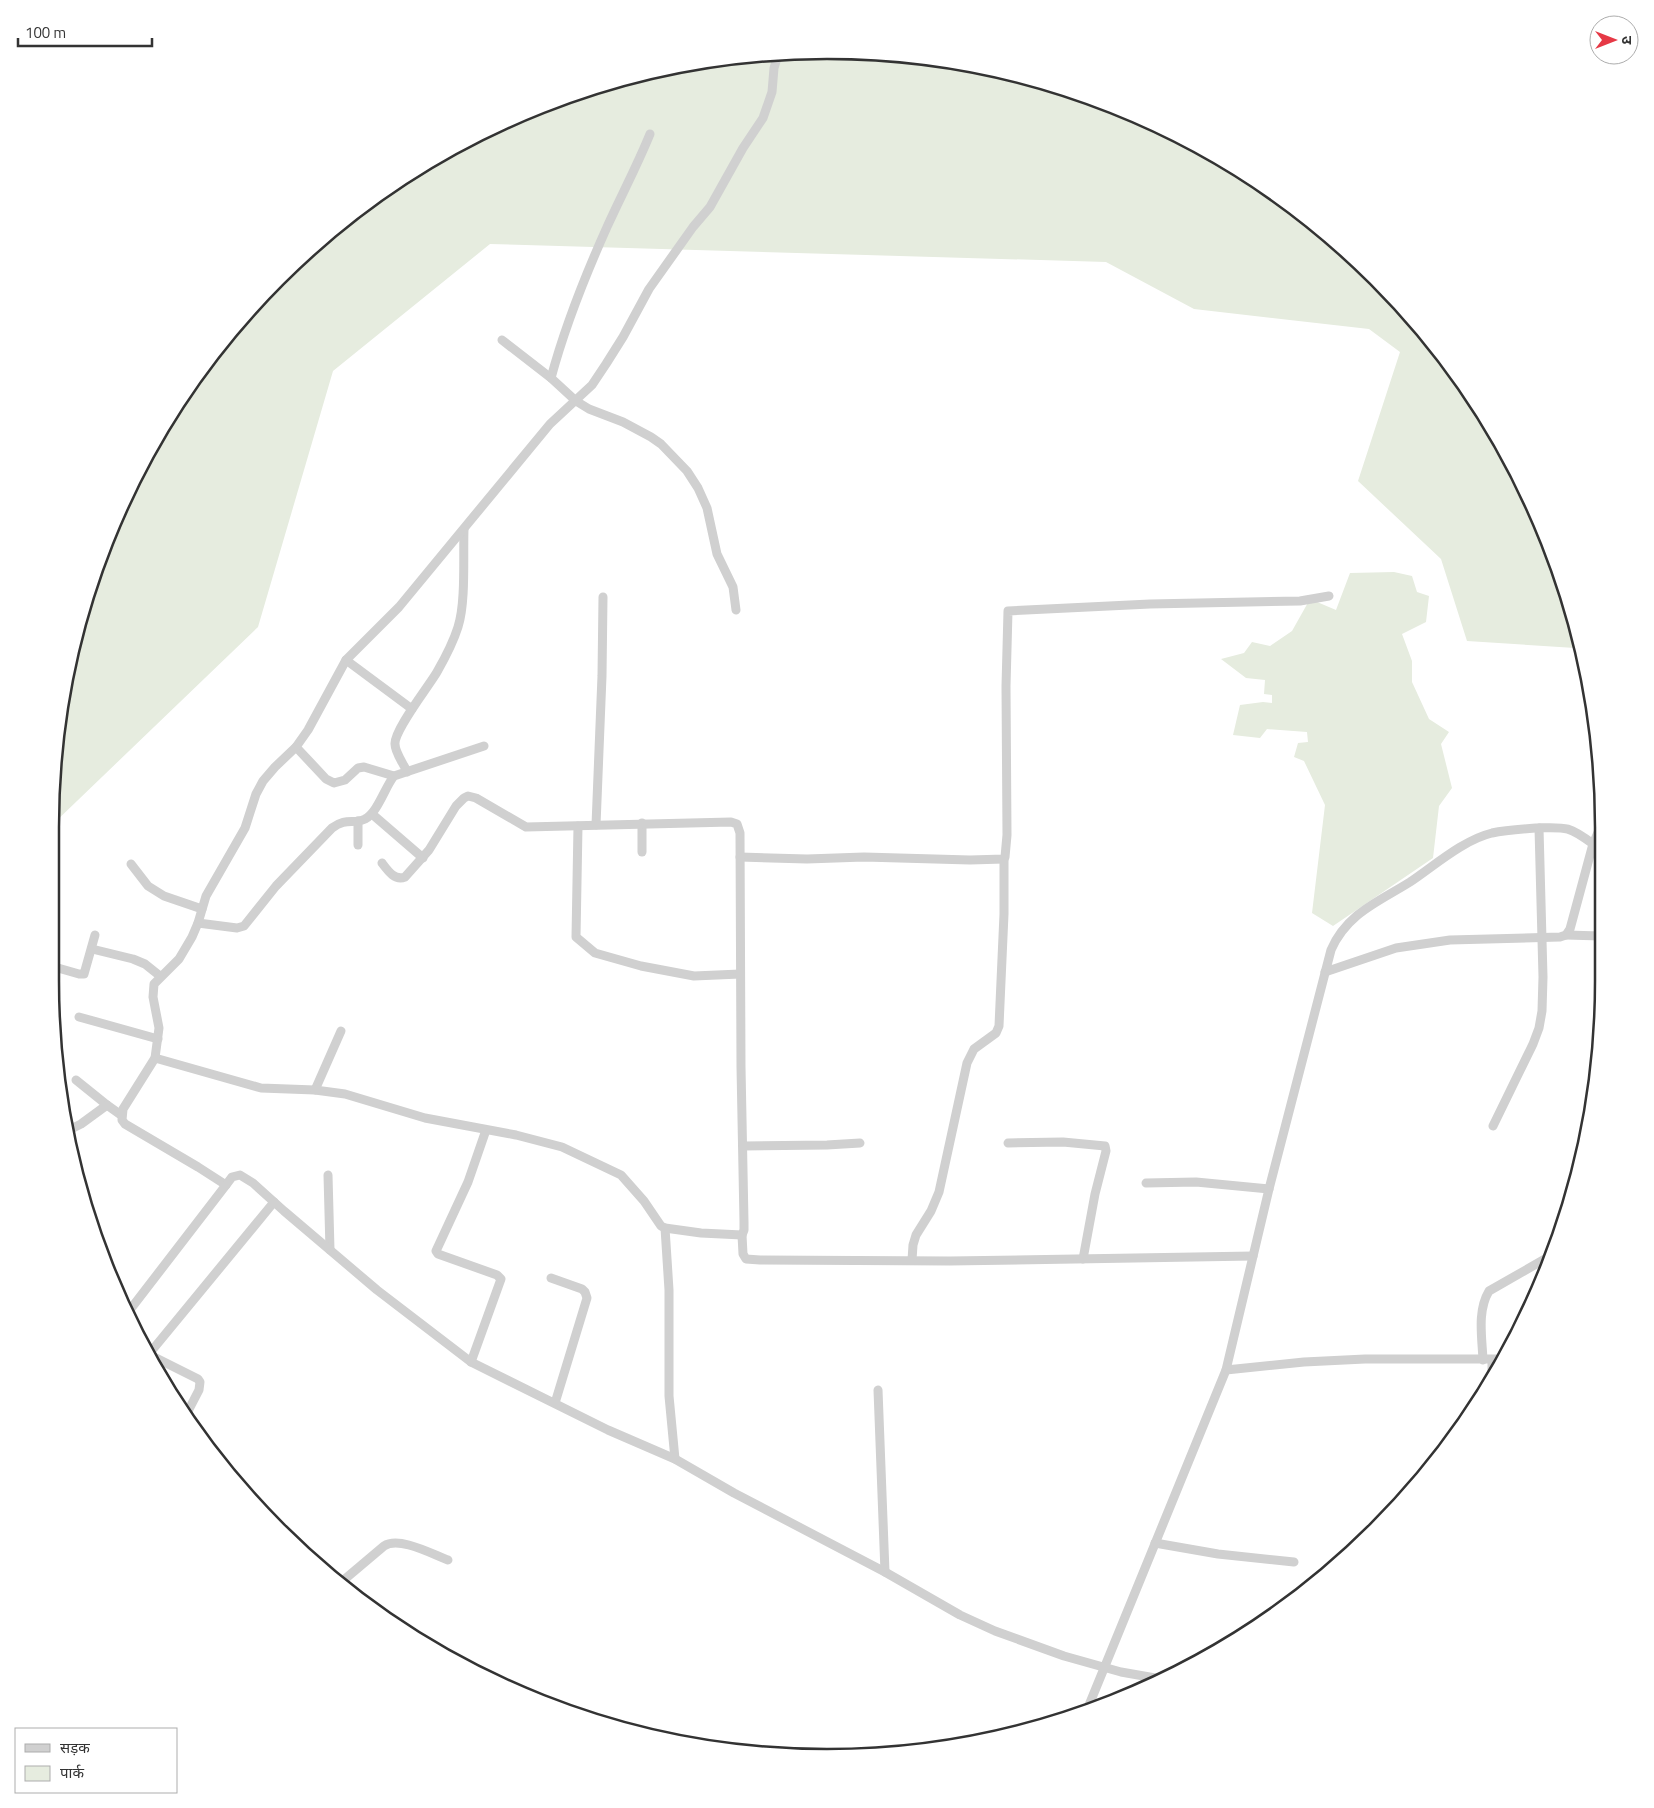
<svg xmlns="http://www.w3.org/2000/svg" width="1654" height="1808" viewBox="0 0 1654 1808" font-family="'Titillium Web','Noto Sans Devanagari',sans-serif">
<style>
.green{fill:#e6ecdf}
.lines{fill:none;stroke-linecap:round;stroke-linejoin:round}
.minor{stroke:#d0d0d0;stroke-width:9}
.rim{fill:none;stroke:#333;stroke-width:2.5}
</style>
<rect width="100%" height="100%" fill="#fff"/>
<g class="green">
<polygon points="827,50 979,65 1125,109 1259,181 1377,278 1473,396 1545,530 1572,619 1575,648 1467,641 1441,559 1358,481 1400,352 1369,329 1194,309 1106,262 490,244 333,371 258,627 51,826 52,776 65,675 109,529 181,395 278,277 396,181 530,109 676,65"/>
<polygon points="1394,572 1412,576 1417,592 1429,596 1426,622 1402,634 1412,661 1412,682 1429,719 1449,732 1441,744 1452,788 1439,806 1433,858 1333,926 1312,913 1325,805 1304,761 1294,757 1298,743 1308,742 1307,732 1267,729 1260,738 1233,735 1240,705 1263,702 1272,703 1272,695 1264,694 1265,680 1246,678 1221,659 1244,653 1252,642 1270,646 1292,631 1310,599 1336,610 1350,573"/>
</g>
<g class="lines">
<g class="minor">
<polyline points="502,340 551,378 576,401 589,409 623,422 651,437 661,444 687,471 698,488 707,508 717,554 733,587 736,610"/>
<path d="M551,378C565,326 585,276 607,227C621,196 637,166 650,134"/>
<polyline points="346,660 412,709"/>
<polyline points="296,747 326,779 334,783 345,780 358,768 364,767 394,776"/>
<path d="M407,772C404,764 395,753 395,744C394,730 429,686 437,672C445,658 453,643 458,627C466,602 463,557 464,529"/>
<polyline points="372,814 423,858"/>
<polyline points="358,821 358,845"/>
<polyline points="642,823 642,852"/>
<polyline points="596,825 602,676 603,597"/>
<polyline points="578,826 576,937 595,953 641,966 694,976 740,974"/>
<polyline points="740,857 807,859 864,857 970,860 1004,859 1005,857 1007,835 1006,686 1008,611 1150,604 1300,601 1329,596"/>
<polyline points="131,864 148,886 164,896 202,909"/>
<path d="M198,923L237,928L244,926L276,886L332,828C347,817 353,825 365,819C378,812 385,787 394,776L484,746"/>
<polyline points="1566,935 1601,936"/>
<polyline points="92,949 133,959 145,964 160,976"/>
<polyline points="58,968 79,974 84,974 95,935"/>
<polyline points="1325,972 1396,948 1450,940 1560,937 1566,935 1570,929 1593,844 1603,821"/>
<polyline points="79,1017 158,1039"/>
<path d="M155,1058L261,1088L315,1090L345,1094L425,1118L516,1135L562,1147L621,1175L644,1201L661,1226L665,1228L701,1233L742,1235L744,1230V1222L741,1067L740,833L737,824L731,822L526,827L476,798L468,796L464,798L456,806L429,850L405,877C395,881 388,871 382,863"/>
<polyline points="76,1080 107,1105 121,1115"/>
<polyline points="315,1090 341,1031"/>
<polyline points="1493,1126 1533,1044 1539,1028 1542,1011 1543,977 1539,828"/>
<polyline points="65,1132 81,1124 107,1105"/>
<polyline points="1008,1143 1063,1142 1105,1146 1106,1151 1095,1194 1083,1259"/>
<polyline points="743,1146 827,1145 860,1143"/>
<polyline points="328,1175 330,1250"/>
<polyline points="1146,1183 1196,1182 1269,1189"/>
<polyline points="226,1185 198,1167 125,1124 122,1120 123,1109 155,1058 159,1028 153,997 154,984 179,959 192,937 198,923 206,896 245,828 256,794 263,781 275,767 296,747 308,730 346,660 399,607 550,424 592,385 606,364 623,337 649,289 693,227 710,207 743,148 763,118 772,92 774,68 778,55"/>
<polyline points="665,1228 669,1290 669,1396 675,1459"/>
<polyline points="742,1235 743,1254 746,1259 760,1260 950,1261 1253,1256"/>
<polyline points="912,1260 913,1245 916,1235 931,1211 939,1192 967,1063 974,1049 996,1033 999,1026 1004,914 1004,859"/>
<polyline points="551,1278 582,1289 585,1292 587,1298 555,1403"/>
<polyline points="126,1315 226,1185 232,1177 240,1175 253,1183 284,1211 377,1290 471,1362 608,1430 675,1459 734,1493 885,1572 960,1615 995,1631 1064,1656 1121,1672 1161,1679"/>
<polyline points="148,1354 198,1379 200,1382 199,1390 186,1415"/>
<polyline points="149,1354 274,1202"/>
<path d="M1483,1360C1482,1337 1477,1311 1489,1291L1552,1255"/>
<polyline points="471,1362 501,1279 497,1275 438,1254 436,1251 468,1182 486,1130"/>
<polyline points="1226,1370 1304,1362 1365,1359 1504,1359"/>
<polyline points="1492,1381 1492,1360"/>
<polyline points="878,1390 885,1572"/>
<polyline points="1155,1543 1218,1554 1294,1562"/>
<path d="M339,1584L384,1546C399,1536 432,1554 448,1560"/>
<path d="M1087,1710L1226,1370L1269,1189L1331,950C1347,913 1380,901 1410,882C1434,866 1463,840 1492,833C1506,830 1522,829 1537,828C1566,827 1569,826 1593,844"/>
</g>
</g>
<path d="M0 0H1654V1808H0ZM827 59H827A768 768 0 0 1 1595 827V981A768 768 0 0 1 827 1749H827A768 768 0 0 1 59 981V827A768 768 0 0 1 827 59Z" fill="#fff" fill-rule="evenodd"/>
<path class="rim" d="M827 59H827A768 768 0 0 1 1595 827V981A768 768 0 0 1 827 1749H827A768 768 0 0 1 59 981V827A768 768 0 0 1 827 59Z"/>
<rect x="15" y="1728" width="162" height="65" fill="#ffffff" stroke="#adadad"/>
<rect x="25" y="1744" width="25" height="8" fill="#d0d0d0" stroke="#adadad"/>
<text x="60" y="1753" font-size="15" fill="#333333">सड़क</text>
<rect x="25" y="1766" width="25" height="15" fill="#e6ecdf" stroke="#adadad"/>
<text x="60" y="1778" font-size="15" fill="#333333">पार्क</text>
<g transform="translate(1614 40) rotate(90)"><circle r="24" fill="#ffffff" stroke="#adadad"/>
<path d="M0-4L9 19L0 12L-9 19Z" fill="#e63946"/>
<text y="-8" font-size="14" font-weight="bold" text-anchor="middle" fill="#333333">उ</text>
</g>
<path d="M18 38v8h134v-8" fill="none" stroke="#333333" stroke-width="2.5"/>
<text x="25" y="38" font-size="15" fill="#333333" stroke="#ffffff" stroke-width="4" paint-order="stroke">100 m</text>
</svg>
